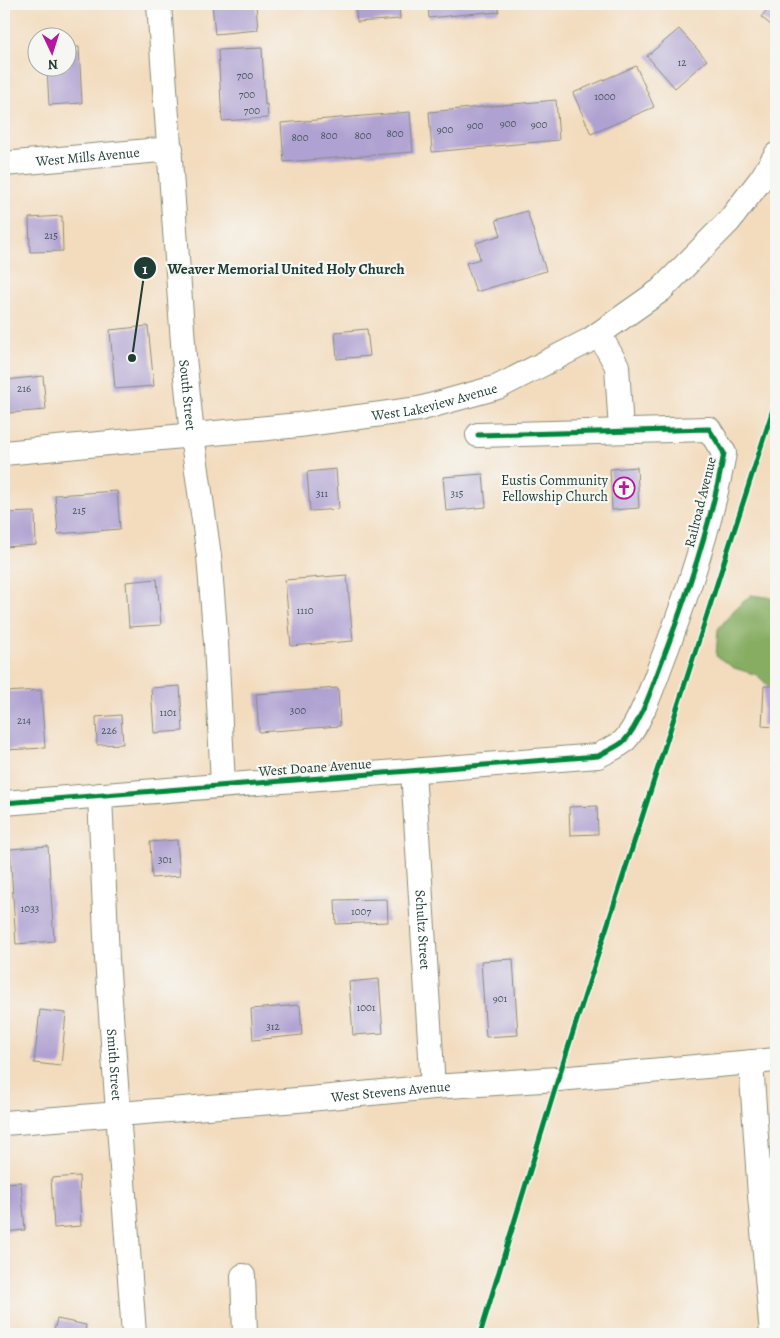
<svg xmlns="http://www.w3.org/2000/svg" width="780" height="1338" viewBox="0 0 780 1338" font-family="Alegreya,serif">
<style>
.forest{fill:#87ad63;stroke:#53754c}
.building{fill:#afa1d1}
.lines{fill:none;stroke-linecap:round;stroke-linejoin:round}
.minor-casing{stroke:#898c79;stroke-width:26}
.minor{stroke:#fff;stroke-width:24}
.rail{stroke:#1f3d34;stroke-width:4;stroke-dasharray:8 4;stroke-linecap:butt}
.cycleway-casing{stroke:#f6f6f2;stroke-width:8}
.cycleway{stroke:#00873e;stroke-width:5}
.labels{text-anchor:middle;stroke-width:4.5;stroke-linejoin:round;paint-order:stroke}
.number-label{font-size:11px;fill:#43565b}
.street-label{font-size:14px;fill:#1f3d34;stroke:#f6f6f2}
.poi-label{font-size:14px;fill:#1f3d34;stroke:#f6f6f2;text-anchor:end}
.leader{fill:none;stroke:#1f3d34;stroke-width:2}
.callout-dot{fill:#1f3d34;stroke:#f6f6f2;stroke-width:2}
.mark-label{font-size:15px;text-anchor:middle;font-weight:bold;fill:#fff}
.callout-label{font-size:15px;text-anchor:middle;font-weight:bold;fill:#1f3d34;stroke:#f6f6f2;stroke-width:4.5;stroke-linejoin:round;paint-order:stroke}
</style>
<rect width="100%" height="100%" fill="#f6f6f2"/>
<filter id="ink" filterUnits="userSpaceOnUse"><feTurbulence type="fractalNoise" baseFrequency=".02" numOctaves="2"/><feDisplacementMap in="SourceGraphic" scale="10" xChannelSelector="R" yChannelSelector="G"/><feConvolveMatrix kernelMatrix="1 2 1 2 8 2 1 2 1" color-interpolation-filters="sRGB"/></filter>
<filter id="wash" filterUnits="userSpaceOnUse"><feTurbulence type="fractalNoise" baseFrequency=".0096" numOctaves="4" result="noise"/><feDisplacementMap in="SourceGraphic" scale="20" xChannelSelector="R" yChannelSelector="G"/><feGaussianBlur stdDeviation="1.12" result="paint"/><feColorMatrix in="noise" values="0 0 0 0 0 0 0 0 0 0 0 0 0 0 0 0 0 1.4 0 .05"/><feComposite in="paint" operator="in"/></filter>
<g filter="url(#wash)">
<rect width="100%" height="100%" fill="#f3dcbe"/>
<polygon class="forest" points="751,595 776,598 776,694 757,675 734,668 716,656 718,629 734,610"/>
<g id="blocks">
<g class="building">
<polygon points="212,4 256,4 258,30 215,34"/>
<polygon points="355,4 399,4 400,19 357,22"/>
<polygon points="428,4 498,4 499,12 486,13 486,12 429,18"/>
<polygon points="772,4 776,4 776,29 761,17"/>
<polygon points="679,29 707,60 675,88 647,56"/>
<polygon points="68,47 79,47 82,103 49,105 47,68 68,68"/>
<polygon points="262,48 265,105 267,104 268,118 222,121 218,50"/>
<polygon points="636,66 654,107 591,134 573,93"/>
<polygon points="556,100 559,140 432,152 429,112"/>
<polygon points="410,112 413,152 284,162 281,123"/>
<polygon points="527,211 546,271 476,292 466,263 480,259 476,243 501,235 496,220"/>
<polygon points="62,216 63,251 30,252 29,218"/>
<polygon points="148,326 154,386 115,389 110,330"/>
<polygon points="367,329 370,356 337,359 335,332"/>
<polygon points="43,376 46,410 9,413 6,380"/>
<polygon points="637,467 639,508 612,510 610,469"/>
<polygon points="336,469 339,509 310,511 307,472"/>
<polygon points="483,474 486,507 446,511 443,477"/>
<polygon points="117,491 120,529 58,534 55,495"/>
<polygon points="35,512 36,545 4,547 4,513"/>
<polygon points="347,575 353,641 291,646 285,580"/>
<polygon points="157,579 161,625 129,627 126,582"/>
<polygon points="180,686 183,731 154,733 151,688"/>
<polygon points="764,686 776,686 776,727 762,726"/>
<polygon points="338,688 340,726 259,732 256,694"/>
<polygon points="41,690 45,748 4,750 4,692"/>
<polygon points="121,715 123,744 97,745 96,717"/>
<polygon points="597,806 598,834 570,835 569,807"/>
<polygon points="177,840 180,876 152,878 150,842"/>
<polygon points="48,846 54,941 16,944 10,849"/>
<polygon points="387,899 388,922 336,924 335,900"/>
<polygon points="513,959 518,1035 486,1037 481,961"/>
<polygon points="379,979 383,1033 353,1035 349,982"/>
<polygon points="300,1005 302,1035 253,1040 251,1009"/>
<polygon points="40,1010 66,1013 61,1066 34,1063"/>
<polygon points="79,1176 81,1226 54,1228 51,1178"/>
<polygon points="21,1182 25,1230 4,1232 4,1183"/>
<polygon points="57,1319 86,1325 85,1334 53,1334"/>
</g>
</g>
</g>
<g filter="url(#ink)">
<use href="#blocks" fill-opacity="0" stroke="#898c79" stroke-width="1"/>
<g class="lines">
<g class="minor-casing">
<g id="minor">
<path id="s1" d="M159,4L184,357L192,435L209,556L216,643L223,785"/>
<path id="s2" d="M4,164L171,149"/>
<polyline points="599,334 617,366 621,431"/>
<path id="s3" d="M4,453L299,425L419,409L498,387L590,340L661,290L729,221L762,178L776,155"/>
<path id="s4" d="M413,771L433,1087"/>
<path id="s5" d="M100,795L107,959L134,1334"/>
<path d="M4,803L598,756C606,751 618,747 624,741C639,726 652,688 659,669C686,599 711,526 724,453L709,429L478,435"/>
<polyline points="751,1062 760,1196 772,1334"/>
<path id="s6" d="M4,1123L310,1099L433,1087L558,1079L776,1060"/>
<polyline points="243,1276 245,1334"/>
</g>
</g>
<use href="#minor" class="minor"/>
<polyline class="rail" points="480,1334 558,1079 776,400"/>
<g class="cycleway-casing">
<g id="cycleway">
<path d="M4,803L598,756C606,751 618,747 624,741C639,726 652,688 659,669C686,599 711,526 724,453L709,429L478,435"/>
<polyline points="480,1334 558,1079 776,400"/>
</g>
</g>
<use href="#cycleway" class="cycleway"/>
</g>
</g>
<defs>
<g id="church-ring" transform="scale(1.125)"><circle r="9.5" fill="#f6f6f2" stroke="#b5179e" stroke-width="1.5"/><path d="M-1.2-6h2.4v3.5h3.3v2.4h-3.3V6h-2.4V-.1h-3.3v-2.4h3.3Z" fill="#b5179e"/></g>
</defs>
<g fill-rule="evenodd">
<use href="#church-ring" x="624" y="488"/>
</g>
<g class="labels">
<g class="number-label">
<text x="682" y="66">12</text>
<text x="245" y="79">700</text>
<text x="247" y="98">700</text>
<text x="605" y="100">1000</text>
<text x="252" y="114">700</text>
<text x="508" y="127">900</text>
<text x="539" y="128">900</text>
<text x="475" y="129">900</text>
<text x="445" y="133">900</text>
<text x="395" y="137">800</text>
<text x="329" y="139">800</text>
<text x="363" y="139">800</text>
<text x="300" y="141">800</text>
<text x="51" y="239">215</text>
<text x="24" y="392">216</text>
<text x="322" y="497">311</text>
<text x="457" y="497">315</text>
<text x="79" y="514">215</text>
<text x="305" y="614">1110</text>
<text x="298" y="714">300</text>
<text x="168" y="716">1101</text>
<text x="24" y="724">214</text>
<text x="109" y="734">226</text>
<text x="165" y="863">301</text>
<text x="30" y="912">1033</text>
<text x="361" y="915">1007</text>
<text x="500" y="1002">901</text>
<text x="366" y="1011">1001</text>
<text x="273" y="1030">312</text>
</g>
<g class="street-label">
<text dy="5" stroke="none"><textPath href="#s2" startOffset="84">West Mills Avenue</textPath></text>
<text dy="5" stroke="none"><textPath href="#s1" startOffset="392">South Street</textPath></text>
<text dy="5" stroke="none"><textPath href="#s3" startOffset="434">West Lakeview Avenue</textPath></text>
<text transform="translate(700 502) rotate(-76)" y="5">Railroad Avenue</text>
<text transform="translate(315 767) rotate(-4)" y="5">West Doane Avenue</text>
<text dy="5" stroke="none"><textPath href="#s4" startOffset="159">Schultz Street</textPath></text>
<text dy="5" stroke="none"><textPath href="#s5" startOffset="270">Smith Street</textPath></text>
<text dy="5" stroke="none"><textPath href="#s6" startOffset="388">West Stevens Avenue</textPath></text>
</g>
<g class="poi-label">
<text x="608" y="485">Eustis Community<tspan x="608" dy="16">Fellowship Church</tspan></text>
</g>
</g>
<path class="leader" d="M132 358L145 268"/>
<g class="callout-dot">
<circle cx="132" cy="358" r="5"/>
<circle cx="145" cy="268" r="12"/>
</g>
<g class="mark-label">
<text x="145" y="274">1</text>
</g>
<g class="callout-label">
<text x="286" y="274">Weaver Memorial United Holy Church</text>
</g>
<rect width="780" height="1338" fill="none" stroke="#f6f6f2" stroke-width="20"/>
<g transform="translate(52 52) rotate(176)"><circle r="24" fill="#f6f6f2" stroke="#a0aca6"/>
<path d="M0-4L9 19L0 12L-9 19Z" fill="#b5179e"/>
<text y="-8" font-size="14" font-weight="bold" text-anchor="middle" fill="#1f3d34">N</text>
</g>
</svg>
